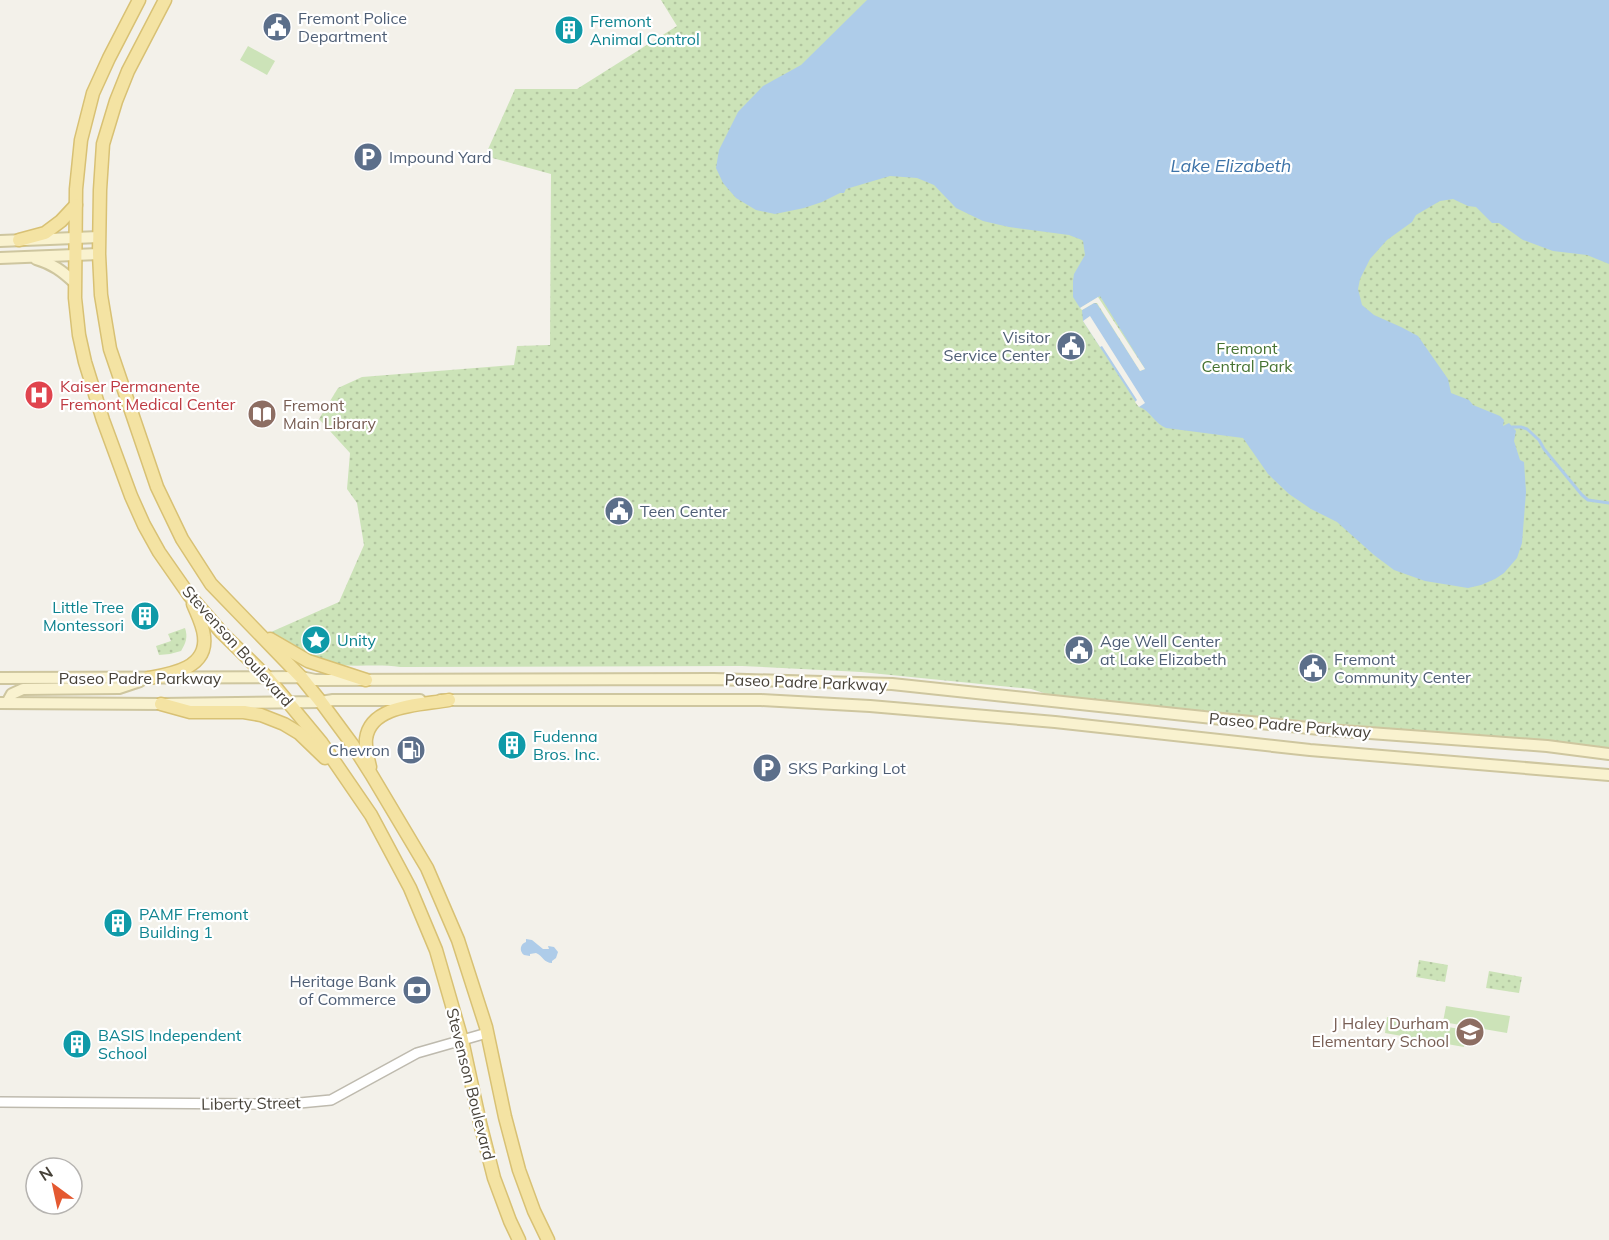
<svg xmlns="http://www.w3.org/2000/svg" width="1609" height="1240" viewBox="0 0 1609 1240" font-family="Mulish,sans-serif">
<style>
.park{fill:url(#park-dots)}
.pitch{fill:#cce3b8}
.water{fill:#aecce9}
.pier{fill:#f3f1ea}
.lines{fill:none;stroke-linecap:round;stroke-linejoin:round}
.stream{stroke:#aecce9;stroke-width:3}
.tertiary-casing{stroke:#bebaae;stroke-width:12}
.secondary-casing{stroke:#cec69f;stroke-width:14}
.primary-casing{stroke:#d8c174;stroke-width:15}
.tertiary{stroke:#fff;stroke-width:9}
.secondary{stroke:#f9f2cf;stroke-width:10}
.primary{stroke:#f4e3a3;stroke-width:12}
.labels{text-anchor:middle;stroke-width:4.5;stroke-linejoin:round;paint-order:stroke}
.service-label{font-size:16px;fill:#4e5e75;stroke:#fff;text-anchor:start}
.culture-label{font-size:16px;fill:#0d838f;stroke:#fff;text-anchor:start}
.park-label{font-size:16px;fill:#467332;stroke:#fff}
.health-label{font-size:16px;fill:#be3a42;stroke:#fff;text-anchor:start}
.education-label{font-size:16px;fill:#785e54;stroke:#fff;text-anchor:start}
.street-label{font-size:16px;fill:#474239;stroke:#fff}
.water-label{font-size:18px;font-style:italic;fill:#3d73a8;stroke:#fff}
</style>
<defs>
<pattern id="park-dots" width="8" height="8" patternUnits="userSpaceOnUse" patternTransform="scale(1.5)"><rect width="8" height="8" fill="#cce3b8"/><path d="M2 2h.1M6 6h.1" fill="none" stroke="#b1c49f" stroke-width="1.8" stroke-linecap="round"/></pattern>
</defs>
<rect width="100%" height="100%" fill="#f3f1ea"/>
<g class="park">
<path d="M661,0H1609V748L1160,708L1060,698L1031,689L861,672L742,666L400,667C380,664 359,667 339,665C316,662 288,647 271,632L339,602L364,545L357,503L347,489L350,453L319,419L338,388L362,377L514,365L517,346L550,345L551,174L485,156L515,89H577L677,26Z"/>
<path d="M185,628C188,637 186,643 181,651L170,654L159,655L156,646L171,641L168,634Z"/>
<polygon points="1419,960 1448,965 1445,982 1416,977"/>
<polygon points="1489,971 1522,977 1519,993 1486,988"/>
</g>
<g class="pitch">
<polygon points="248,46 275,61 267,75 240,60"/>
<polygon points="1446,1006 1510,1016 1507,1033 1443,1022"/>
<polygon points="1387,1017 1466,1030 1464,1047 1385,1033"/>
</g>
<g class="water">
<path d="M867,0H1609V264L1587,255L1553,251L1523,240L1499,223H1492L1476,207L1468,206L1453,199L1440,201L1416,215L1412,222L1387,240L1370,259L1360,279L1358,289L1362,305L1374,315L1401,327L1418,336L1448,379L1451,393L1469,400L1473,405L1500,416L1504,420L1503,426L1509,423L1516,431L1514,441L1520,460L1524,462L1526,492L1522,543L1517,558L1504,573L1495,579L1481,585L1468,588L1425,581L1394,570L1374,555L1337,522L1311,509L1289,494L1268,474L1243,438L1166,428C1155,424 1150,410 1139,407L1083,321L1082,310L1094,303L1097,304L1140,371L1145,369L1100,296L1080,308L1073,297V281L1074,274L1085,255L1083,241L1082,240L1069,235L1009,227L983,221L956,208L934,185L917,178L890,176L846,189L844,193H840L822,202L804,208L775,214L756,210L736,198L723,183L716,168L719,150L738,112L763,86L801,65Z"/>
<path d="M526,939L532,940L543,949H549L548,946L554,947L558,952L556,958L552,961V963C544,963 543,956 536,953L530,954V956L524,955C519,951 520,944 526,942Z"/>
</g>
<g class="pier">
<polygon points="1098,297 1145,369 1140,371 1097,303 1094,303 1082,310 1080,308"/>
<polygon points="1090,316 1145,403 1139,407 1135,402 1137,400 1102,346 1100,347 1083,321"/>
</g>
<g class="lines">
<polyline class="stream" points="1512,427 1521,427 1527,429 1539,440 1544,449 1582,495 1588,500 1609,503"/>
<g class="tertiary-casing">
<polyline id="tertiary" points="0,1102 259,1104 289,1104 331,1100 417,1053 487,1033"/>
</g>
<g class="secondary-casing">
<g id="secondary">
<polyline points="0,241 99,237"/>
<polyline points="0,258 99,254"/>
<path d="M36,259C53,264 62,271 74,282"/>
<polyline points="0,678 301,677 315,680 714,679 892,684 1260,723 1329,730 1547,746 1609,754"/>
<polyline points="441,700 761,700 870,706 1055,722 1310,750 1609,775"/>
<polyline points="0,703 161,704 321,702 333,700 420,700"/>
<polyline points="7,703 12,694 23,689 119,688 140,681"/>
</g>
</g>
<g class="primary-casing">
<g id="primary">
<polyline points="139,0 109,58 93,93 81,140 76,189 75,298 79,335 85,362 103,420 131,496 144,525 159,552 189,595 222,633 268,678 321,742 371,815 410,888 436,950 462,1040 480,1123 494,1178 510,1221 519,1240"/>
<polyline points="165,0 128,71 116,101 103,144 100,190 99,254 101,295 110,349 157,487 182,539 211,584 301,677 321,702 352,744 371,774 427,868 458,940 486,1027 505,1117 519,1170 534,1211 548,1240"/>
<polyline points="19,240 45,233 61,221 76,205"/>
<polyline points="270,639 308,661 366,680"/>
<path d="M149,678C172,674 208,668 204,636C203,625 197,614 193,604"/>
<polyline points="161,704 190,712 244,712 261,715 284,724 299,733 325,758"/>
<path d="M370,767C368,758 365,748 366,739C370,704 423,705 449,700"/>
</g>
</g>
<use href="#tertiary" class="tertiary"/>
<use href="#secondary" class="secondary"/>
<use href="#primary" class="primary"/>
</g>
<defs>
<g id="civic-disc" transform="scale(1.5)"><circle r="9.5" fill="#5c6f8a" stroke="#fff"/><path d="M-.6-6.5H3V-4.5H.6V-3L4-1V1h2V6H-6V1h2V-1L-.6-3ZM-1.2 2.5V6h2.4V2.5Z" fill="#fff"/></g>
<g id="building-disc" transform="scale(1.5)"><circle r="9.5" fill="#0f9aa8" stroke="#fff"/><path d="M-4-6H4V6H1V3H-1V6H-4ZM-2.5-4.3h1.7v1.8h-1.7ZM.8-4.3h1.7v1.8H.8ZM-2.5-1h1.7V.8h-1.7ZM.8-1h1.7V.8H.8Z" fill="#fff"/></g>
<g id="parking-disc" transform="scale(1.5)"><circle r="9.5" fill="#5c6f8a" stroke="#fff"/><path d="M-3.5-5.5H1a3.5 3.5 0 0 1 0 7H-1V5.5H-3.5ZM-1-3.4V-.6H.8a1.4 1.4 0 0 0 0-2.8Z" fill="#fff"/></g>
<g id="hospital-disc" transform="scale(1.5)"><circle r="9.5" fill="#e0444e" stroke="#fff"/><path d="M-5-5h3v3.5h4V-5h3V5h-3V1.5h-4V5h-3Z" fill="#fff"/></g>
<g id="library-disc" transform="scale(1.5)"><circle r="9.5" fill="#8d6e63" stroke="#fff"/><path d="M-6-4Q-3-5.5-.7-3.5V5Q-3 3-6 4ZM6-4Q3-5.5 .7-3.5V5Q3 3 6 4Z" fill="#fff"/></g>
<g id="sight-disc" transform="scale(1.5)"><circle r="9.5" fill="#0f9aa8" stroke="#fff"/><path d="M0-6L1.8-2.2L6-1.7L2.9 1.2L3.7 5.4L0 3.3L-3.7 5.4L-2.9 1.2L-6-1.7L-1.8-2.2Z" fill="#fff"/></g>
<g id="fuel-disc" transform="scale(1.5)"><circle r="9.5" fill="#5c6f8a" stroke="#fff"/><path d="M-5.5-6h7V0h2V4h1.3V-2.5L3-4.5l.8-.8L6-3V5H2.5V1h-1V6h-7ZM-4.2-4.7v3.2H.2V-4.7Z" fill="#fff"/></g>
<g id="bank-disc" transform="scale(1.5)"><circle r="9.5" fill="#5c6f8a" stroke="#fff"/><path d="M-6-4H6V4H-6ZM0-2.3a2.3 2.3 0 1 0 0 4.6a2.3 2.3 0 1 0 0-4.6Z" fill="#fff"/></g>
<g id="school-disc" transform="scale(1.5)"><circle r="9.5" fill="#8d6e63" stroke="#fff"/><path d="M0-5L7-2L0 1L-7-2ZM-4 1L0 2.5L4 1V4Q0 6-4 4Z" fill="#fff"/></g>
</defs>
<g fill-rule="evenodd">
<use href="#civic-disc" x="277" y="27"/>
<use href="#building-disc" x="569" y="30"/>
<use href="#parking-disc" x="368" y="157"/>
<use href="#civic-disc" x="1071" y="346"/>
<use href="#hospital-disc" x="39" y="395"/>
<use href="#library-disc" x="262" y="414"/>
<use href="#civic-disc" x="619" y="511"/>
<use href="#building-disc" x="145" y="616"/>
<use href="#sight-disc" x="316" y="640"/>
<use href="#civic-disc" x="1079" y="650"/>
<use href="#civic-disc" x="1313" y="668"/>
<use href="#building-disc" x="512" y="745"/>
<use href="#fuel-disc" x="411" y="750"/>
<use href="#parking-disc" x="767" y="768"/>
<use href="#building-disc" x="118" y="923"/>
<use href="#bank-disc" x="417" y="990"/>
<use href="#school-disc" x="1470" y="1032"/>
<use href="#building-disc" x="77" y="1044"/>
</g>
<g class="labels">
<g class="service-label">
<text x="298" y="24">Fremont Police<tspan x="298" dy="18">Department</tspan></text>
<text x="389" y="163">Impound Yard</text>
<text x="1050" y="343" text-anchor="end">Visitor<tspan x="1050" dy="18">Service Center</tspan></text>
<text x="640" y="517">Teen Center</text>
<text x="1100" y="647">Age Well Center<tspan x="1100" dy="18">at Lake Elizabeth</tspan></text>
<text x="1334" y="665">Fremont<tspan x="1334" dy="18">Community Center</tspan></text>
<text x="390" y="756" text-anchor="end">Chevron</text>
<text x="788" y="774">SKS Parking Lot</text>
<text x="396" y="987" text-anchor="end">Heritage Bank<tspan x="396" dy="18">of Commerce</tspan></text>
</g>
<g class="culture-label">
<text x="590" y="27">Fremont<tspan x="590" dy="18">Animal Control</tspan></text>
<text x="124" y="613" text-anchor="end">Little Tree<tspan x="124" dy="18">Montessori</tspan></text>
<text x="337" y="646">Unity</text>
<text x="533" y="742">Fudenna<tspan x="533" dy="18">Bros. Inc.</tspan></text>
<text x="139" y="920">PAMF Fremont<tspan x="139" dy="18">Building 1</tspan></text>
<text x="98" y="1041">BASIS Independent<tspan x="98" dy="18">School</tspan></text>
</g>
<g class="park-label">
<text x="1247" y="354">Fremont<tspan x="1247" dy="18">Central Park</tspan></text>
</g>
<g class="health-label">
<text x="60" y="392">Kaiser Permanente<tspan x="60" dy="18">Fremont Medical Center</tspan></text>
</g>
<g class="education-label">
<text x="283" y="411">Fremont<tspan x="283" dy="18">Main Library</tspan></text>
<text x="1449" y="1029" text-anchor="end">J Haley Durham<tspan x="1449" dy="18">Elementary School</tspan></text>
</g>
<g class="street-label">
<text transform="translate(238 646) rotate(48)" y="6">Stevenson Boulevard</text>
<text x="140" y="684">Paseo Padre Parkway</text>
<text transform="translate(806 682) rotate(2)" y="6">Paseo Padre Parkway</text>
<text transform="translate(1290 725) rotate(5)" y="6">Paseo Padre Parkway</text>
<text transform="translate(471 1084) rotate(76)" y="6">Stevenson Boulevard</text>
<text transform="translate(251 1103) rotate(-1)" y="6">Liberty Street</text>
</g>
<g class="water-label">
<text x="1231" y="172">Lake Elizabeth</text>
</g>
</g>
<g transform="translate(54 1186) rotate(327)"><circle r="28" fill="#ffffff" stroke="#b5b3b0" stroke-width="1.5"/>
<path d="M0-4.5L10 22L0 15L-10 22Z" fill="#e45931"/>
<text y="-9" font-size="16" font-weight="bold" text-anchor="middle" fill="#474239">N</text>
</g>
</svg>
